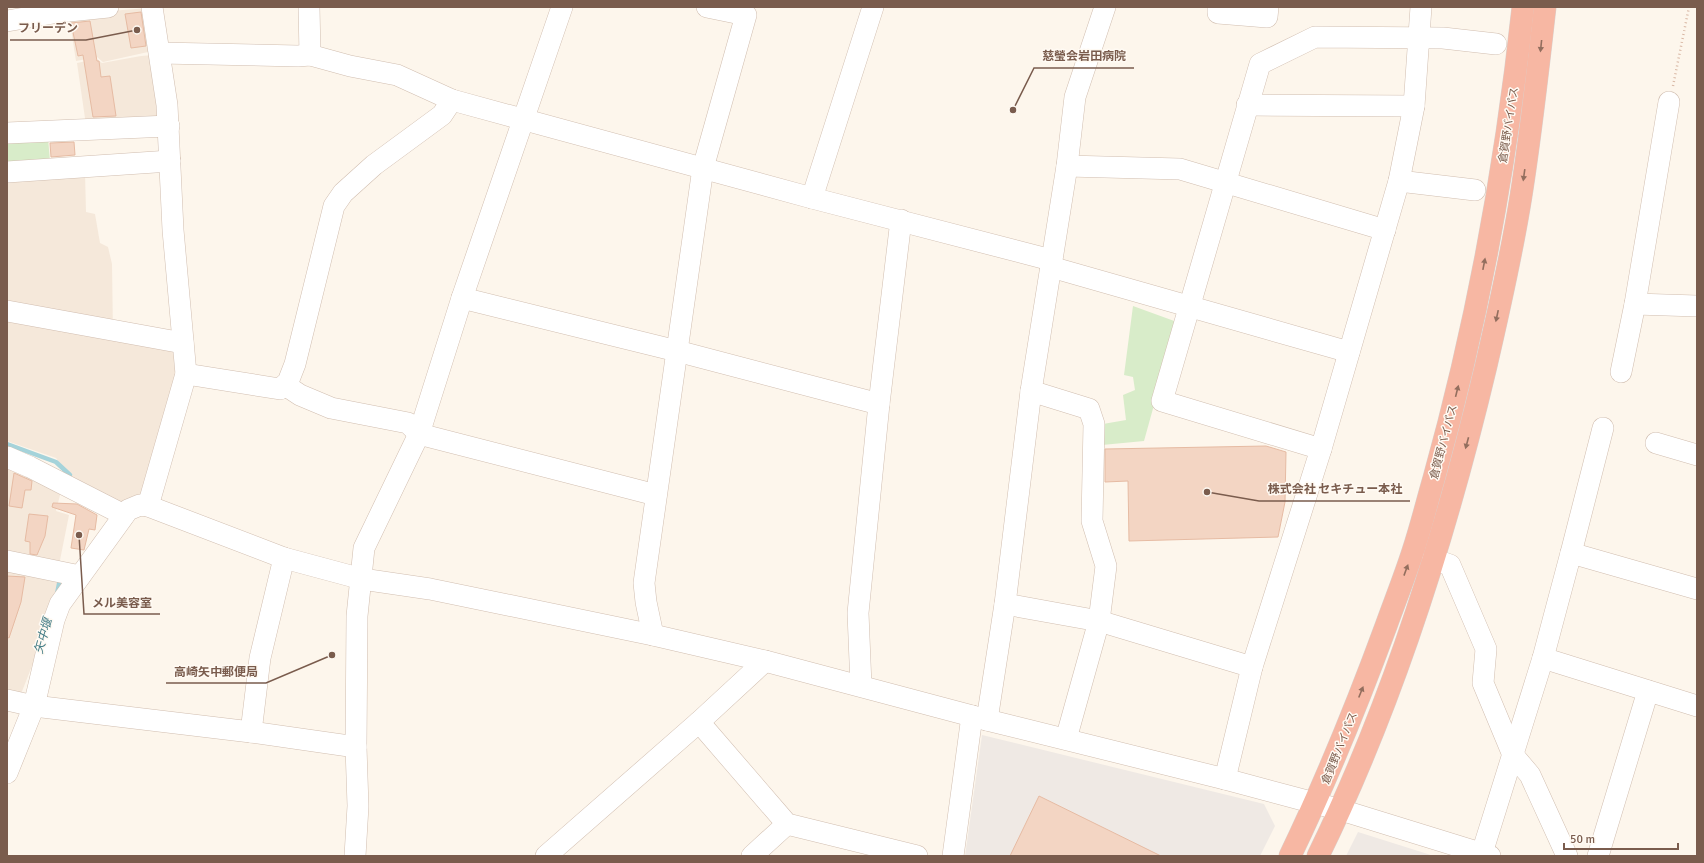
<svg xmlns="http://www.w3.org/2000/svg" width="1704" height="863" viewBox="0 0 1704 863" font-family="Signika,'Noto Sans JP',sans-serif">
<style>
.residential{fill:#f5e8da}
.industrial{fill:#efe9e4}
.green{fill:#d8ecc9}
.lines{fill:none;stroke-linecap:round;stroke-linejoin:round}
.stream{stroke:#a5d3da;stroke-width:4.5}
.building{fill:#f3d5c3;stroke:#e6bba3}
.minor-casing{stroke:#d1beb0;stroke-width:22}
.highway-casing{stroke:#dad1cd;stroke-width:23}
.path{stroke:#d9b8a5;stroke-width:2.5;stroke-dasharray:1 3;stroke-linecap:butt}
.minor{stroke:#fff;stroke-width:21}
.highway{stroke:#f7b7a3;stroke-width:22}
.oneway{fill:#936e5e}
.labels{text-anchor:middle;stroke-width:3;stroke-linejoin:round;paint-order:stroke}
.street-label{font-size:11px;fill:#7a5c4d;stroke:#fffaf3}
.water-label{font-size:12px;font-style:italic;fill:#437c86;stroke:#fffaf3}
.leader{fill:none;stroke:#7a5c4d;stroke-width:1.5}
.callout-dot{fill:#7a5c4d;stroke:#fffaf3;stroke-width:1.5}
.callout-label{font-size:12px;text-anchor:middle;font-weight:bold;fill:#7a5c4d;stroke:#fffaf3;stroke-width:3;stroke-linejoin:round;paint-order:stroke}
</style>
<rect width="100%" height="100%" fill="#fdf6ec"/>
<g class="residential">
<polygon points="149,8 157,50 103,62 97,57 76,61 69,16 84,13"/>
<polygon points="154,55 163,118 86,125 77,63 96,59 102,63 141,56"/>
<polygon points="85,172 86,212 95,214 100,243 108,247 112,264 113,334 178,347 182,373 147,498 119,504 75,482 56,458 7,441 7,178"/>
<polygon points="7,461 62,487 56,511 69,515 59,565 65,581 21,694 7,691"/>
</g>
<g class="industrial">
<polygon points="982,735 1264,804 1275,826 1260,856 965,856"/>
<polygon points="1358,832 1434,856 1346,856"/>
</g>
<g class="green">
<polygon points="48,138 50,161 7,166 7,139"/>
<polygon points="1133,306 1177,322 1144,441 1102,445 1103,424 1126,420 1123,395 1135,390 1133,377 1124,375"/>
</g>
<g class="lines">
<g class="stream">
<polyline points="7,444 56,462 70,475"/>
<polyline points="57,594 60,579"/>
</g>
</g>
<g class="building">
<polygon points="141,12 146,46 131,48 125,14"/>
<polygon points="90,21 97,61 99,61 101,77 110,76 116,116 93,117 83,55 78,56 71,23"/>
<polygon points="74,142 75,155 51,157 50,143"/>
<polygon points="1266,446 1286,452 1285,502 1278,537 1129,541 1128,481 1105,482 1105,449"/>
<polygon points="14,473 32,481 31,490 25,490 22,508 9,506"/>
<polygon points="53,503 77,504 97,515 95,530 89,529 84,550 71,548 76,515 52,507"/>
<polygon points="29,514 48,516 45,536 37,555 30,554 30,542 25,541"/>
<polygon points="7,576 25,577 21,602 9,638 7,637"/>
<polygon points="1039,796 1161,856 1010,856"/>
</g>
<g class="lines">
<g class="minor-casing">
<g id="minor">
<polyline points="309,7 310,55"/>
<polyline points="1218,7 1218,13 1267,17 1268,7"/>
<polyline points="7,21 59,12 108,7"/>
<polyline points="160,53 298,56 310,55 350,66 397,75 452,100 812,198 1051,260"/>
<polyline points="1247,105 1414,106"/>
<polyline points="7,133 169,126"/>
<polyline points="1067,166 1180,169 1385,230"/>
<polyline points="7,172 170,161"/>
<polyline points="1399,181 1475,190"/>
<polyline points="812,198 873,7"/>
<polyline points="1051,267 1349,352"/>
<polyline points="462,298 677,351 879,404"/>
<polyline points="1635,304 1697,306"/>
<polyline points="7,311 183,343"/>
<polyline points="1621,372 1635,304 1669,102"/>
<polyline points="186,374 280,389 288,382 295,364 334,206 343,193 374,165 442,115 452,100"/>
<polyline points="285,385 300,395 331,408 408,423 419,434 656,495"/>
<polyline points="1031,391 1089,409 1094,424 1092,521 1106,566 1099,621 1066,739"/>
<polyline points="1656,443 1697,455"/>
<polyline points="1321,449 1162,401 1260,64 1315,37 1443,38 1496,44"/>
<polyline points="7,457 30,467 124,515"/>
<polyline points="148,506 186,374 173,230 167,105 152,7"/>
<polyline points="1571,553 1603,428"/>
<polyline points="1433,559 1450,565 1486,649 1483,683 1513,755 1530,775 1567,856"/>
<polyline points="7,561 80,576"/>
<polyline points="1697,589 1571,553 1543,658 1697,706"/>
<polyline points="1005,604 1099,621 1252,667"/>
<polyline points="653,635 646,602 644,583 703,168 746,15 707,7"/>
<polyline points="861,686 858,613 879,404 901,220"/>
<polyline points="7,700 34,706 251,732 356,747"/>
<polyline points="987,720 1005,604 1031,391 1067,166 1075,97 1105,7"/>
<polyline points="699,722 787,824 917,856"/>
<polyline points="251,732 260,658 284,558"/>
<polyline points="7,773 34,706 54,620 60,604 128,510 140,505 148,506 284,558 362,579 430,589 653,635 765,661 987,720 1225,779 1341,810 1490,856"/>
<polyline points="1225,779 1252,667 1321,449 1399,181 1414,106 1421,7"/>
<polyline points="1482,853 1543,658"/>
<polyline points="355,856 358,806 356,747 357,616 364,548 419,434 462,298 562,7"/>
<polyline points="546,856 699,722 765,661"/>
<polyline points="752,856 787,824"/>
<polyline points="953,856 972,716"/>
<polyline points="1598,856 1648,691"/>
</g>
</g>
<g class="highway-casing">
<g id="highway">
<path d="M1290,856C1326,781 1357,705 1386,626C1395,601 1405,576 1413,551C1421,527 1427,502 1434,478C1477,324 1506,166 1523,7"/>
<path d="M1318,856C1394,701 1446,534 1486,366C1499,310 1512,253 1521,196C1531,133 1538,70 1545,7"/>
</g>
</g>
<polyline class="path" points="1673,86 1689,7"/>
<use href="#minor" class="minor"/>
<use href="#highway" class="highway"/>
</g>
<defs><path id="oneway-solid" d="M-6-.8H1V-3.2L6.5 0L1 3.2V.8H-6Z"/></defs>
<g class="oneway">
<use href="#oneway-solid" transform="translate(1541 46) rotate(96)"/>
<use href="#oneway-solid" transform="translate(1524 175) rotate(98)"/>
<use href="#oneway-solid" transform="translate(1484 264) rotate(-79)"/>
<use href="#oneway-solid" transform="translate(1497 316) rotate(102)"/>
<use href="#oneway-solid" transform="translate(1457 391) rotate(-76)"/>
<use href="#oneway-solid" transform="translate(1467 443) rotate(105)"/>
<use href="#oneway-solid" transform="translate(1406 570) rotate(-70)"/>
<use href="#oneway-solid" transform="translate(1361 692) rotate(-68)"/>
</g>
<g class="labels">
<g class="street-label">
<text transform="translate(1508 125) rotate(-81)" y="4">倉賀野バイパス</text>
<text transform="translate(1443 442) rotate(-75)" y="4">倉賀野バイパス</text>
<text transform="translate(1339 748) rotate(-68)" y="4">倉賀野バイパス</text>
</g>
<g class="water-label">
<text transform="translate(43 636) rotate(-74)" y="4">矢中堰</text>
</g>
</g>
<path class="leader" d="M137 30L86 40H10M1013 110L1034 68H1134M1207 492L1259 501H1410M79 535L84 614H160M332 655L266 683H166"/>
<g class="callout-dot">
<circle cx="137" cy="30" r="4"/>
<circle cx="1013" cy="110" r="4"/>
<circle cx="1207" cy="492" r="4"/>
<circle cx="79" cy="535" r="4"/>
<circle cx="332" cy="655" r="4"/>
</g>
<g class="callout-label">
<text x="48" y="32">フリーデン</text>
<text x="1084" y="60">慈瑩会岩田病院</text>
<text x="1335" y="493">株式会社 セキチュー本社</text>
<text x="122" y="607">メル美容室</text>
<text x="216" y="676">高崎矢中郵便局</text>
</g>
<rect width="1704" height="863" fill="none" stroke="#7a5c4d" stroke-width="16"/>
<path d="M1564 843v6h114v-6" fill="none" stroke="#7a5c4d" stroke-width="2"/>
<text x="1570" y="843" font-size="12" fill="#7a5c4d" stroke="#fffaf3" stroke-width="3" paint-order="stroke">50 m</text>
</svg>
